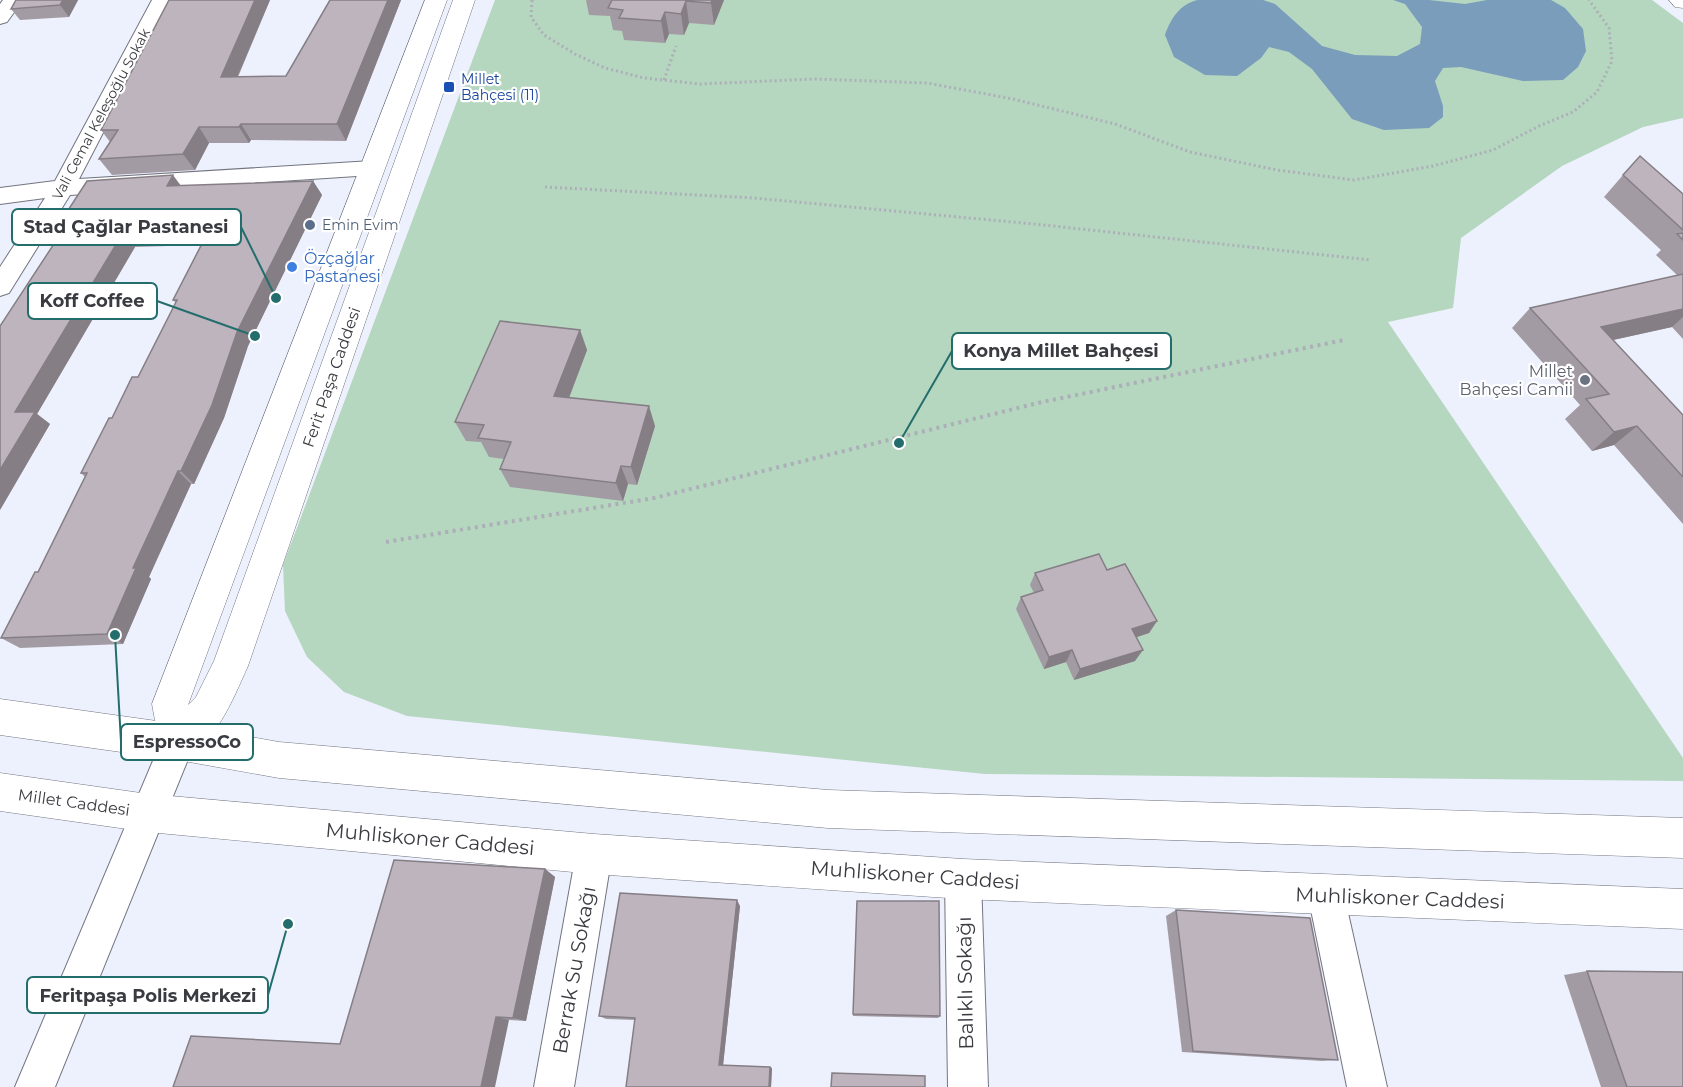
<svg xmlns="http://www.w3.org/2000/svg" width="1683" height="1087" viewBox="0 0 1683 1087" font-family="Montserrat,sans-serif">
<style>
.green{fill:#b5d6bf}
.water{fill:#799dbb}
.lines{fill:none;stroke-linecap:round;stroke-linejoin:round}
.minor-casing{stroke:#727580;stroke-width:2}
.secondary-casing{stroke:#727580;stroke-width:1}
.primary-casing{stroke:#727580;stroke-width:1}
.path-far1{stroke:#acafb8;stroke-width:3;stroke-dasharray:2 3;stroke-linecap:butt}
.path{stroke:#acafb8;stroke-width:4;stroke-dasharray:3 4.5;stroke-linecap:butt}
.minor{fill:#fff;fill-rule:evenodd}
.secondary{fill:#fff;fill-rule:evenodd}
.primary{fill:#fff;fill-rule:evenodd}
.wall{fill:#a39ba3}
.shaded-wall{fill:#857e85}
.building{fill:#beb4be;stroke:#857e85;stroke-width:1.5}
.transit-dot{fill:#1a4fb4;stroke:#fff;stroke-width:2}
.service-dot{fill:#5c6f8a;stroke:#fff;stroke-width:2}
.shop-dot{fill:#3f7fe0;stroke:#fff;stroke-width:2}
.worship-dot{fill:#6b7280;stroke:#fff;stroke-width:2}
.labels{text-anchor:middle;stroke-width:4.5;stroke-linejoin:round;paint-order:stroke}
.far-transit-label{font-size:14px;fill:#164399;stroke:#fff;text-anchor:start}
.far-street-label{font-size:14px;fill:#3a3b40;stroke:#fff}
.far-service-label{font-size:14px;fill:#4e5e75;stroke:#fff;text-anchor:start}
.shop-label{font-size:16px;fill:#366cbe;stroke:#fff;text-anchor:start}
.worship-label{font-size:16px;fill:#5b616d;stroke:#fff;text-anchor:end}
.street-label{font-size:16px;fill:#3a3b40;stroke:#fff}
.near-street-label{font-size:20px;fill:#3a3b40;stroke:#fff}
.leader{fill:none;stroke:#236e6c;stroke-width:2}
.callout-dot{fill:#236e6c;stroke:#fff;stroke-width:2}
.callout{fill:#fff;stroke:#236e6c;stroke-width:2}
.callout-label{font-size:18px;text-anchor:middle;font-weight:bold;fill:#3a3b40}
</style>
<rect width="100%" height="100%" fill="#edf1fd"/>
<polygon class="green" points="495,0 1652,0 1683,23 1683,118 1643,127 1562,166 1461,238 1453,308 1388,322 1683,758 1683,781 985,774 407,716 344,692 307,657 285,611 283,565"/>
<path class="water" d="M1198,0H1263L1275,4L1322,46L1355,55L1397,56L1420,44L1422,27L1405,4L1393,0H1429L1465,4L1487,0H1551L1565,8L1583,29L1586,51L1578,67L1563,80L1523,81L1461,67L1443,68L1435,81L1443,106V117L1429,128L1384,130L1352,119L1312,69L1289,52L1269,47L1261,58L1237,76L1205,75L1174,57L1165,35C1171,18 1180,4 1198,0Z"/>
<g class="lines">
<g class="minor-casing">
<g id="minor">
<polygon points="3,0 23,0 7,22 0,24 0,4"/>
<polygon points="152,0 172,0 79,179 372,161 380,163 383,168 380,173 372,175 70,195 9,293 0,296 0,267 45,198 0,204 0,188 55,181"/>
<polygon points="178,726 190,730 195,742 55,1087 15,1087 166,730"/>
<polygon points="594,836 607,841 612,854 574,1087 534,1087 576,854 581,841"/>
<polygon points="963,861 976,866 981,879 988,1087 948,1087 945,879 950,866"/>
<polygon points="1326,877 1339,882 1344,895 1387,1087 1347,1087 1308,895 1313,882"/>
</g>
</g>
<g class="secondary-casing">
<g id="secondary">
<path d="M425,0H447L188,705L196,697L214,661L453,0H475L248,666C232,701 216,745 178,760L165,755L159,742L152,704Z"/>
<polygon points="1669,0 1683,0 1683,8 1675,7"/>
</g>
</g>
<g class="primary-casing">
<g id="primary">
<polygon points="0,699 178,724 279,742 828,790 1683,818 1683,858 828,828 279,778 178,760 0,735"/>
<polygon points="0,773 148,794 594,834 963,859 1683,889 1683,929 963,899 594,874 148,832 0,811"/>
</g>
</g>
<g class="path-far1">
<polyline points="532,0 531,17 544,35 575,54 605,68 644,78 700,84 814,79 927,83 1013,99 1115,124 1190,152 1277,170 1354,180 1433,166 1493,150 1539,126 1573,112 1597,92 1612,61 1609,28 1589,0"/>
<polyline points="664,80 676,46"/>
<polyline points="545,187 754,198 1034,224 1371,260"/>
</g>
<polyline class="path" points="386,542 654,498 1042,402 1344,340"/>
<use href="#minor" class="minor"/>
<use href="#secondary" class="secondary"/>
<use href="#primary" class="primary"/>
</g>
<g class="wall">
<polygon points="16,0 78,0 69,17 20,20 11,9"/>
<polygon points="270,0 238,77 286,76 330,0 401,0 346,141 251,140 249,143 209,143 195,170 112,175 99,159 110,142 101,130"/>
<polygon points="586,0 724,0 714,25 689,23 684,35 669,34 665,43 624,40 622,31 613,30 610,16 589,15"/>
<polygon points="1623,175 1683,194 1683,339 1672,327 1613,340 1683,415 1683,524 1614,445 1592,451 1565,419 1580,405 1512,328 1530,308 1677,275 1656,255 1661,250 1604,197"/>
<polygon points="313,181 322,195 248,346 224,418 194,484 191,484 149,577 151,579 123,644 20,648 1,638 38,572 85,477 81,473 112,418 138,377 176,303 173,300 201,245 135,247 37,414 50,424 0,510 66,226 61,221 181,186"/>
<polygon points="580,330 587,350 569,398 655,426 637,485 628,484 623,501 510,487 500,469 504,459 489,457 481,442 466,441 455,422"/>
<polygon points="1107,570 1157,621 1149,633 1136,637 1135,661 1074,680 1066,662 1044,669 1016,609 1021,597 1034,593 1030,585 1035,573"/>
<polygon points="545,869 555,877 526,1021 509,1020 340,1044"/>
<polygon points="857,901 940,1016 938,1018 853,1016"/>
<polygon points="740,906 723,1065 772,1068 771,1087 626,1087 635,1020 606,1019 599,1016"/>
<polygon points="1176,910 1338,1060 1322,1061 1182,1052 1166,916"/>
<polygon points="1587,971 1683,1087 1601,1087 1564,975"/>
</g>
<g class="shaded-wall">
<polygon points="63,0 78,0 69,17 60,5"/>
<polygon points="255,0 270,0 230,94 221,77"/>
<polygon points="388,0 401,0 346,141 337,124"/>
<polygon points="712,0 724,0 714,25 711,3"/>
<polygon points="686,1 689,23 684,35 681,14"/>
<polygon points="665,12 669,34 665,43 661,21"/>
<polygon points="241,124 251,140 249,143 239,127"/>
<polygon points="199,127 209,143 195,170 183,154"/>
<polygon points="173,175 184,190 167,186"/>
<polygon points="313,181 322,195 248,346 224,418 194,484 181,471 237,332"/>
<polygon points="123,233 135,247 37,414 50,424 0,510 0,470 15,412"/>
<polygon points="1683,309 1683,317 1672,327 1581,347 1601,327"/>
<polygon points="580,330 587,350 562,416 554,396"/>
<polygon points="649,406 655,426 637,485 631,467"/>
<polygon points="1637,426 1614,445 1592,451 1614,432"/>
<polygon points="621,466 628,484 623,501 616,483"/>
<polygon points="178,471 191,484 149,577 151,579 123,644 107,634 133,568"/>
<polygon points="1157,621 1149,633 1125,641 1132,629"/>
<polygon points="1072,650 1066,662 1044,669 1049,657"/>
<polygon points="1143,650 1135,661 1074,680 1080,669"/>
<polygon points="545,869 555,877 526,1021 513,1018"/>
<polygon points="737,900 740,906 723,1066 719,1065"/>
<polygon points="496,1017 509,1020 495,1087 481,1087"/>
<polygon points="770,1067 772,1068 771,1087 769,1087"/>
</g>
<g class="building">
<polygon points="16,0 63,0 60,5 11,9"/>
<polygon points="169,0 255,0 221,77 286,76 330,0 388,0 337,124 241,124 239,127 199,127 183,154 99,159 118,130 101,130"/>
<polygon points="612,0 712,0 711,3 686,1 681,14 665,12 661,21 619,18 623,10 608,8"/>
<polygon points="1640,156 1683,194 1683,230 1623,175"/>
<polygon points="173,175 167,186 313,181 237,332 212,405 181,471 178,471 133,568 136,568 107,634 1,638 35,572 38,572 87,473 81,473 109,418 112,418 132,377 138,377 177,300 173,300 209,230 123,233 15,412 35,412 0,470 0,326 69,221 61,221 87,181"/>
<polygon points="1683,233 1683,240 1677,234"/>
<polygon points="1683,274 1683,309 1601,327 1683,415 1683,477 1637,426 1614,432 1586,399 1609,394 1530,308"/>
<polygon points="500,321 580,330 554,396 649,406 631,467 621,466 616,483 500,469 511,442 478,438 484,425 455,422"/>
<polygon points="1099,554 1107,570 1125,564 1157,621 1132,629 1143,650 1080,669 1072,650 1049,657 1021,597 1043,590 1035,573"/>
<polygon points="394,860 545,869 513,1018 496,1017 481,1087 173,1087 191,1036 340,1044"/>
<polygon points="620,893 737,900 719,1065 770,1067 769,1087 626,1087 635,1018 599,1016"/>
<polygon points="857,901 939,901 940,1016 853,1014"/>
<polygon points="1176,910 1310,918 1338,1060 1193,1051"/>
<polygon points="1587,971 1683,972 1683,1087 1627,1087"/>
<polygon points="832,1073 925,1076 925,1087 831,1087"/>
</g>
<rect class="transit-dot" x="443" y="81" width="12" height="12" rx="3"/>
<circle class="service-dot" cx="310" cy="225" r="6"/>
<circle class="shop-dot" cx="292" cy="267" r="6"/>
<circle class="worship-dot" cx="1585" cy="380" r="6"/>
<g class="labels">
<g class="far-transit-label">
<text x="461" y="84">Millet<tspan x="461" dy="16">Bahçesi (11)</tspan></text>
</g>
<g class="far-street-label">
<text transform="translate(101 114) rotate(-62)" y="5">Vali Cemal Keleşoğlu Sokak</text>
</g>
<g class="far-service-label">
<text x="322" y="230">Emin Evim</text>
</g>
<g class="shop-label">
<text x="304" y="264">Özçağlar<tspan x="304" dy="18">Pastanesi</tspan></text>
</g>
<g class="worship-label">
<text x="1573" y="377">Millet<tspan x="1573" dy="18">Bahçesi Camii</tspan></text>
</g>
<g class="street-label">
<text transform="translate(331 377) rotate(-71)" y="6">Ferit Paşa Caddesi</text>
<text transform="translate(74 802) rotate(8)" y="6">Millet Caddesi</text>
</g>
<g class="near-street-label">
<text transform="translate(430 839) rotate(5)" y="7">Muhliskoner Caddesi</text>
<text transform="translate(915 875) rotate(4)" y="7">Muhliskoner Caddesi</text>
<text transform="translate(1400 898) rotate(2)" y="7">Muhliskoner Caddesi</text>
<text transform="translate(574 970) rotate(-80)" y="7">Berrak Su Sokağı</text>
<text transform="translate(965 983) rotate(-91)" y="7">Balıklı Sokağı</text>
</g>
</g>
<path class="leader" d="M276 298L241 227M255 336L157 301M899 443L952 351M115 635L121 742M288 924L268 995"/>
<g class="callout-dot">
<circle cx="276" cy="298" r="6"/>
<circle cx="255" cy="336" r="6"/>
<circle cx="899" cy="443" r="6"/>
<circle cx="115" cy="635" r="6"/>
<circle cx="288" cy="924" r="6"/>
</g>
<g class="callout">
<rect x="12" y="209" width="229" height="36" rx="6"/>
<rect x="28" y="283" width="129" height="36" rx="6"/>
<rect x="952" y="333" width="219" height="36" rx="6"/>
<rect x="121" y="724" width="132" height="36" rx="6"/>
<rect x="27" y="977" width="241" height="36" rx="6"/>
</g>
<g class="callout-label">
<text x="126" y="233">Stad Çağlar Pastanesi</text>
<text x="92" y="307">Koff Coffee</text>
<text x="1061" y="357">Konya Millet Bahçesi</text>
<text x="187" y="748">EspressoCo</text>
<text x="148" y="1002">Feritpaşa Polis Merkezi</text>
</g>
</svg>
